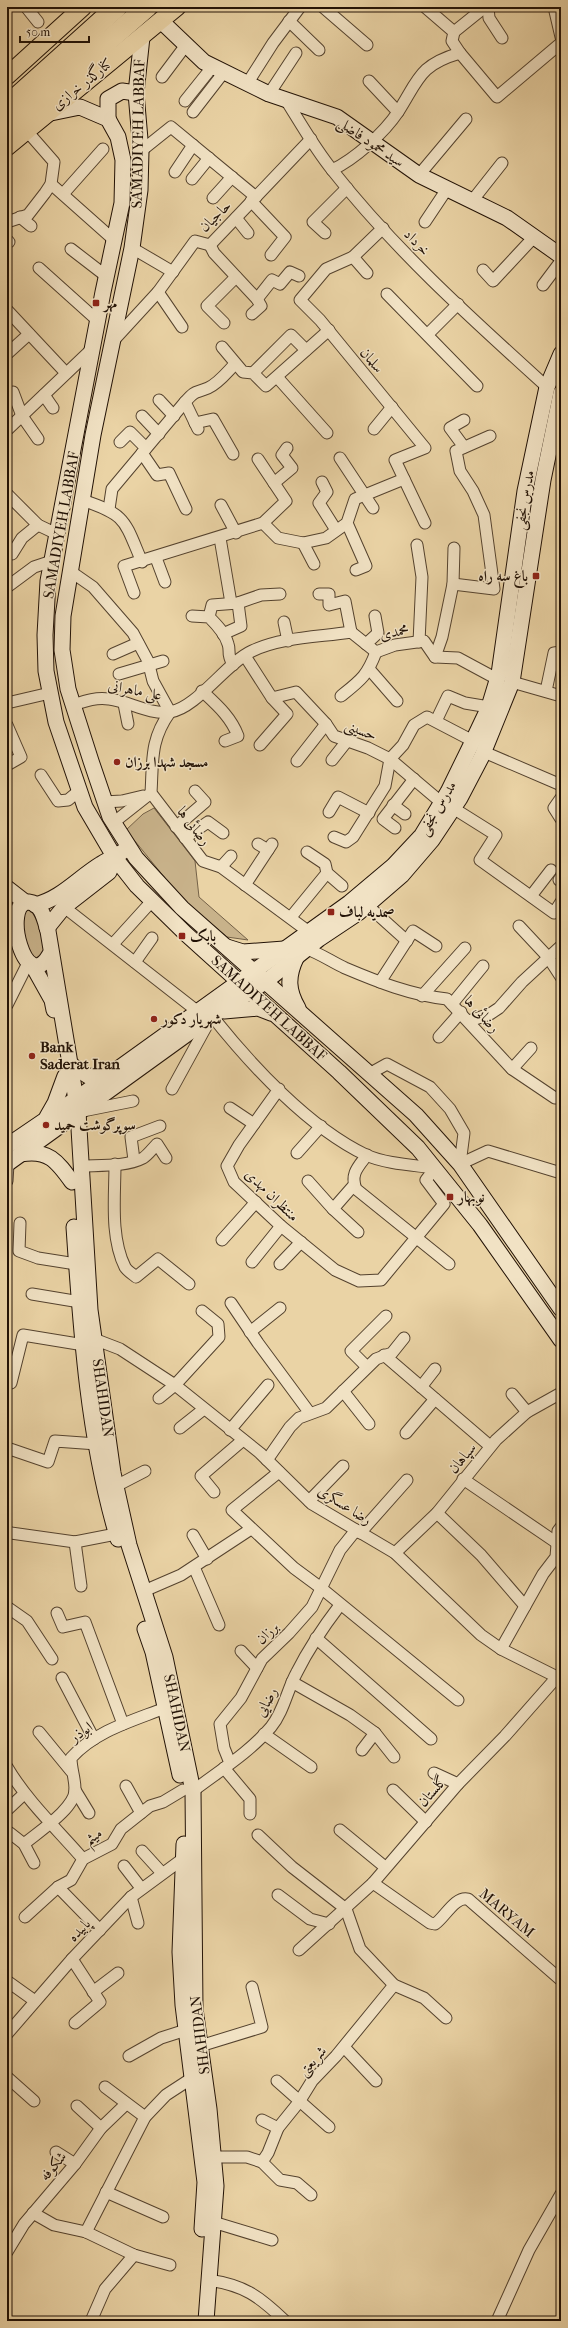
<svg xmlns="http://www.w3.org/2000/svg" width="568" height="2328" viewBox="0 0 568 2328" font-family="'IM FELL French Canon',Amiri,serif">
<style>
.green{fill:#c8b28a;stroke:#756248}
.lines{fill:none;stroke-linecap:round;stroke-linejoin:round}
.street-casing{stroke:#54422e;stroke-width:13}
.secondary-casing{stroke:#221206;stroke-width:17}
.primary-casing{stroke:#221206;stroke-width:19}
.highway-casing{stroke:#221206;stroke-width:22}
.street{stroke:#f1e2c4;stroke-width:11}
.secondary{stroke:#f1e2c4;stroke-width:15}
.primary{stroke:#ead3a5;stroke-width:17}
.highway{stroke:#ead3a5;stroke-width:20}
.poi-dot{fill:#8f2418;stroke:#f1e2c4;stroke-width:1.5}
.labels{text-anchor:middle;stroke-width:3;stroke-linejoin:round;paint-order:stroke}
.street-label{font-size:15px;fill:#221206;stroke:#f1e2c4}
.poi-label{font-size:15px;font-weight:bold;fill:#221206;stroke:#f1e2c4;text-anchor:start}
</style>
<rect width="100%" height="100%" fill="#ead3a5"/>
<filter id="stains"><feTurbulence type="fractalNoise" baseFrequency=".005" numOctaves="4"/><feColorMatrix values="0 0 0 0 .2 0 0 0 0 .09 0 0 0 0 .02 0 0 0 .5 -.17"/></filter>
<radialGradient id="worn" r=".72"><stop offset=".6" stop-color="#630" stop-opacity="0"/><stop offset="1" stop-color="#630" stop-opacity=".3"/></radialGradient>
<g class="green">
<polygon points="154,808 195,861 199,897 248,940 227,937 182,899 126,830 143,814"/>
<polygon points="29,907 38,913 46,953 32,960 23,953 22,909"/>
</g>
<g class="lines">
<g class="street-casing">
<g id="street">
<polyline points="26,7 38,22"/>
<polyline points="323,7 367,45"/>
<polyline points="425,7 454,32 452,41 460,53 497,97 561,43"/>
<polyline points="488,7 489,18 502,38"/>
<polyline points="554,7 561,37"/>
<polyline points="289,21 319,50"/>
<polyline points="454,32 485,7"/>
<polyline points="162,77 186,45"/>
<polyline points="369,81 398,112"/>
<polyline points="247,84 273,43 300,7"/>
<polyline points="269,94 296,53"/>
<path d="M286,100C301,124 315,149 333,171C395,250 472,319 547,387"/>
<polyline points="185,101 213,66"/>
<polyline points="193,112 224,72"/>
<polyline points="141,151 171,127 256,197"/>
<path d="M332,170C355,159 384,133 398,112C419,79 419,65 460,53"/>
<polyline points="175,172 193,145"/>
<polyline points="419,175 466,119"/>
<polyline points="192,179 209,158"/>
<polyline points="51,184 114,240"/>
<polyline points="63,194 103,149"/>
<polyline points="213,198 232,177"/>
<polyline points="251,201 285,237 271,255"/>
<polyline points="472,201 502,163"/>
<polyline points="20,217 31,226"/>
<polyline points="236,218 248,233"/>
<polyline points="7,222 28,215 45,193 51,184 54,162 26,130"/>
<polyline points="425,222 447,189"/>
<polyline points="383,228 353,257 326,269 300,300 320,320 425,448 395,460 425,523"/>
<polyline points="325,233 313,222 347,188"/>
<polyline points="7,240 9,242"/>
<polyline points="210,245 214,253 257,299 261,306 252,314"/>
<polyline points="132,248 173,272"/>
<polyline points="71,249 106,276"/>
<polyline points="353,257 367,273"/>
<polyline points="39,268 98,321"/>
<polyline points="483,270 493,281 534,237"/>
<polyline points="543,285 561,261"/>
<polyline points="158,292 182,327"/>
<polyline points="387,294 477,386"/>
<polyline points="257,299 272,280 280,284 290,272 299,276"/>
<polyline points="7,310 66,373"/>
<polyline points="224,323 207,306 236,277"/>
<polyline points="428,334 458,304"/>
<polyline points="113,341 158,292 195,241 210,245 311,139"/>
<polyline points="222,347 243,372 253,373 266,386 329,330"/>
<polyline points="7,354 29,334"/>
<polyline points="253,373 291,335 306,350"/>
<polyline points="277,377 327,433"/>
<polyline points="13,392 22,416 38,439"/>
<polyline points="44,395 53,408"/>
<polyline points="159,400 174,416"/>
<polyline points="185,402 198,429"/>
<polyline points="142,416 159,434"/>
<polyline points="464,420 450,428 464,447"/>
<polyline points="195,423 213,419 233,454"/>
<polyline points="374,429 392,407"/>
<polyline points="7,430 93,348"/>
<polyline points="120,442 130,432 146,448"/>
<polyline points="142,453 157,475 169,473 186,509"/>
<polyline points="340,458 373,508"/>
<polyline points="322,482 327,492 319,503 336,530"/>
<polyline points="274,483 292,468 282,455 287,448"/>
<polyline points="7,494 38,525 57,534"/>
<path d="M82,500C127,515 124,520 142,562"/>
<polyline points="221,505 236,533"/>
<path d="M109,509L112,489L185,402C197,389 194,394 208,388C219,383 227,372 235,364"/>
<polyline points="263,523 278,538 303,543 326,538 347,523 355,499 404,479"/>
<polyline points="347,523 366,566 356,570"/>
<polyline points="220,538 231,603"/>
<polyline points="303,543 314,564"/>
<polyline points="417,545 422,577 419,642"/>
<polyline points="7,549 12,554 22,538 38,525"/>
<polyline points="156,558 165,582"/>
<path d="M70,571L93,587L133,633L148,661L153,681L170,712C150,740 153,760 151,793L203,861L221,867L309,932"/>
<polyline points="453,584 494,589 484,515 473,491 460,471 456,451 490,436"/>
<polyline points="7,587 34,567 52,561"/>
<polyline points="134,593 124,566 263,523 286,501 258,459"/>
<polyline points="319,594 329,594 329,605 345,601 351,632"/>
<path d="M192,616L209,617C216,624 225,633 228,644C231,652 226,652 233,665"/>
<polyline points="209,617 212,605 238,603 261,595 280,594"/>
<polyline points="284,622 288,641"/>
<polyline points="223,634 241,626 238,603"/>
<polyline points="366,644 378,633 375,616"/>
<polyline points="113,654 138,643"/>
<polyline points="245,656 272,698 296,692 326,724 334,736 368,748 390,759 442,803"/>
<polyline points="435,657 442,637 453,584 454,548"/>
<polyline points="370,670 397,701"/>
<polyline points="119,674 163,661"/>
<polyline points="512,682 561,696"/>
<path d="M202,691C217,705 231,717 238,736L225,741"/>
<polyline points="546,691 554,653 561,652"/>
<path d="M341,696C361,680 367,676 376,652"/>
<polyline points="7,703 50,693"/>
<polyline points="124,704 128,724"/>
<path d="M73,705C85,701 96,697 109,699C129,701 148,715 170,712C197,708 226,663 252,651C281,637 319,637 351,632L376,652L395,645L424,641L435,657L458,658L497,679"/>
<polyline points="436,721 448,696 465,703 489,707"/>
<polyline points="7,725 21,757 7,765"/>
<polyline points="260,745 287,714 272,698"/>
<polyline points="484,752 561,785"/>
<polyline points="332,760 347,741"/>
<polyline points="297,761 326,724"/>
<polyline points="41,775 58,801 68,800 80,790"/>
<polyline points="561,798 554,808 561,819"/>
<polyline points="104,802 122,801 143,796"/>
<polyline points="393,805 405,814"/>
<polyline points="453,808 496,835 480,860 554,913 561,902"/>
<polyline points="329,812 338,797 369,813"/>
<polyline points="113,823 151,793"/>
<polyline points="176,827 205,802 195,791"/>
<polyline points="395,828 383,819 414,779"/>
<polyline points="334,837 346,842 353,837 385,786 390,759 403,745 414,725 427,717 473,741"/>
<polyline points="185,838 208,822 223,833"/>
<polyline points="258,844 268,850"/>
<polyline points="307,852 325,864 327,873 342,886"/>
<polyline points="221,867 231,856"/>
<polyline points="561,877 559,880 561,881"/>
<polyline points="245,885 272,844"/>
<polyline points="531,896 551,870"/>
<polyline points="367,905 407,941"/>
<polyline points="64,907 197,1011"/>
<polyline points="291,917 327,873"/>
<polyline points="519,926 548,957 561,977"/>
<polyline points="113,944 152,901"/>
<path d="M307,949C321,954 332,962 345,968C378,982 411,995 447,999L512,1069L555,1098"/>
<polyline points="135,962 152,938"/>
<polyline points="380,982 413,931 436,946"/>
<polyline points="422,996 465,948"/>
<polyline points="452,1004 483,966"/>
<polyline points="7,1005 28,963"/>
<polyline points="469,1021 490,1014 499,1008 522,982 561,946"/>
<polyline points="439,1037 461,1012"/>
<polyline points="512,1069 531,1048"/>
<polyline points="369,1074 387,1064 430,1087 450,1109 464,1133 460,1164"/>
<path d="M172,1089L212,1016C251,1065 309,1128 366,1155C386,1164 413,1165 435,1168L426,1180L444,1204L381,1280L359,1281L335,1270L281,1226L234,1182L227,1166L239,1145L279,1089"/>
<polyline points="230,1108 254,1124"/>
<polyline points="83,1111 133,1101"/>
<polyline points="297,1153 321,1126"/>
<path d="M367,1155C358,1167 350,1174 356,1189L449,1264"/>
<polyline points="134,1160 131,1137 160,1126"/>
<path d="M115,1164C115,1196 110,1237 125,1267C127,1271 133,1274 136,1277L158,1259L189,1284"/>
<polyline points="460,1164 488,1151 561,1173"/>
<path d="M80,1166C100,1165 126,1167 143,1158C148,1155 153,1148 157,1144L166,1158"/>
<polyline points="7,1181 8,1164"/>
<polyline points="308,1181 333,1209 358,1232"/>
<polyline points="333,1209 354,1185"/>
<polyline points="20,1223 19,1251 38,1258 76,1264"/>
<polyline points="222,1240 256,1202"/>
<polyline points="252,1262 281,1226"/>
<polyline points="280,1264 301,1242"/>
<polyline points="32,1294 80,1302"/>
<polyline points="231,1303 258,1343 309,1412"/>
<polyline points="250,1332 280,1308"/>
<polyline points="94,1339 120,1349 175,1385 260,1453 312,1504 395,1553 481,1635 501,1649 561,1679"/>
<polyline points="384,1355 490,1446"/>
<polyline points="367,1367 351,1351 386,1316"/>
<polyline points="11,1383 23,1335 84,1345"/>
<polyline points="421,1387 435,1369"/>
<polyline points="343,1391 369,1424"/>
<polyline points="512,1394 527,1412"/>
<polyline points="159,1398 175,1385 219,1337 218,1324 202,1311"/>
<polyline points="180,1428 204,1409"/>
<polyline points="230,1430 268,1385"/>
<polyline points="406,1433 435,1399"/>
<polyline points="7,1448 48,1462 55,1441 97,1444"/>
<polyline points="267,1460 290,1427 299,1418 326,1408 376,1359 392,1353 404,1338"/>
<polyline points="279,1472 232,1510 294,1568 321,1588 458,1700"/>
<polyline points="463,1479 557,1543"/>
<polyline points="116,1486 145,1471"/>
<polyline points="214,1492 201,1476 243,1440"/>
<polyline points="309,1501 343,1466"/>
<polyline points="437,1513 481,1555 525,1606"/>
<polyline points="7,1531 11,1533 75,1542 116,1534"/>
<polyline points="360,1533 407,1480"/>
<polyline points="193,1535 207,1559"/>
<polyline points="75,1542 81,1586"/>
<polyline points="395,1553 437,1513 496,1440 527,1412 561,1393"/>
<polyline points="194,1567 219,1625"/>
<polyline points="144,1591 181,1575 251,1529"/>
<polyline points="7,1607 27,1621 52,1659"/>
<polyline points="57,1613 63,1627 85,1622 123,1724"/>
<polyline points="316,1638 431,1739"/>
<polyline points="501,1649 543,1574 556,1557 558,1531 561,1527"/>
<polyline points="241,1651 257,1668"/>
<polyline points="62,1678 94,1739"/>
<polyline points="292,1682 350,1715 375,1733 394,1757"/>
<polyline points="39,1732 71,1771"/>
<polyline points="264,1734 311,1767"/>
<polyline points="362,1750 375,1733"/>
<polyline points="230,1763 224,1748 220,1724 241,1698 262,1659 289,1633 312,1607 340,1550 356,1530"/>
<path d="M7,1767C27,1801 57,1829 83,1859"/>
<polyline points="224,1768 250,1799 250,1814"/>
<polyline points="434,1773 458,1784"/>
<polyline points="126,1786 141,1813"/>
<polyline points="75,1790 89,1813"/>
<polyline points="393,1790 426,1822"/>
<path d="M193,1791C219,1771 249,1753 271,1727C284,1711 287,1690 297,1672C309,1648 324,1626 340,1605"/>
<polyline points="7,1810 24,1794"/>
<polyline points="340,1830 385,1867"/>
<polyline points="10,1833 24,1844 34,1863"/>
<polyline points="258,1835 292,1867 346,1909 360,1949 394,1985 424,1998 446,2018"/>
<path d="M24,1844C38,1832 76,1808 75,1789C75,1778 71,1769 71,1758C95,1731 132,1721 165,1708"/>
<polyline points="142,1851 162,1873"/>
<polyline points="124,1866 141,1888"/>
<path d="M373,1883L430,1923L435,1924C445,1917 455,1896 468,1899L561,1980"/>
<polyline points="58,1887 100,1930"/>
<polyline points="278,1895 310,1919 329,1924"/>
<polyline points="131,1897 138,1923"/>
<polyline points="25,1917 58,1887 71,1880 83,1859 112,1844 121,1829 150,1806 163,1802 183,1790"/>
<polyline points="299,1950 373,1883 458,1784 505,1736 557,1677"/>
<polyline points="72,1959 100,2002 75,2023"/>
<polyline points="7,1981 35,2001"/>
<polyline points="93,1992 118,1973"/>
<polyline points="7,2034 72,1959 131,1897 184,1858"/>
<polyline points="200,2046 262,2027 252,1987"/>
<polyline points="344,2047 376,2081"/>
<polyline points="129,2056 161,2038 186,2030"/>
<polyline points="7,2077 34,2101"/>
<polyline points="277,2081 329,2127"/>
<polyline points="105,2087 145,2117"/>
<polyline points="77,2106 101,2128"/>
<polyline points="262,2120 278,2128"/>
<polyline points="56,2152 75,2164"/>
<polyline points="213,2157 247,2157 262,2162 280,2180 297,2183 311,2195"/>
<polyline points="262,2162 268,2153 278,2128 299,2102 312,2081 336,2056 394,1985"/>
<polyline points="106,2192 163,2217"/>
<polyline points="33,2213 54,2225 86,2232 134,2255 170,2265"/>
<polyline points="213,2222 272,2240"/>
<polyline points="86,2232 145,2117 166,2095 192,2078"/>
<polyline points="7,2252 24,2224 75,2164 101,2128 126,2104"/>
<path d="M208,2280C244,2285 259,2296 285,2321"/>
<polyline points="91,2321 105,2289 134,2255"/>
<polyline points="497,2321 529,2250 561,2194"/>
</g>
</g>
<g class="secondary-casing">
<g id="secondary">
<polyline points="161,21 204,62 269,94 337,117 419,175 507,218 561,256"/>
<polyline points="142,37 136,93 141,151 140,190 132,248 93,435 63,616 62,650 68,689 91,761 110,817 136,858 182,908 416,1115 460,1164 561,1309"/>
<polyline points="46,114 80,107 108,119 118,137 123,160 122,203 103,292 48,581 45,635 46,671 56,722 85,807 115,858 137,886 186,934 339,1072 418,1148 480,1225 561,1340"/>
<polyline points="108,119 108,99 122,91 136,93"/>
<polyline points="7,888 25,902"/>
<path d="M35,905C61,899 78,878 101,864C108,859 115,858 122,852"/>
<polyline points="47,928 64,907 109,872 115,858"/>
<polyline points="227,947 243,952 284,949"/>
<path d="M51,952C26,1002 0,901 29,902C42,903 45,921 48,931L78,1112L90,1310L113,1473L129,1545L165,1657L193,1791L195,2009L209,2109L216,2186L206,2321"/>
<path d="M296,958C287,977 288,991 298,1008"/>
<polyline points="33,966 52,1000 54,1010"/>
<polyline points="224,1011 258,1008 271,1013"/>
<polyline points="70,1064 88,1076 106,1077"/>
<polyline points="47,1117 55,1103 65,1076"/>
<polyline points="7,1146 76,1099 349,903 393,866 422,835 448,792 470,747 489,707 499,674 525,491 547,387 561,354"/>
<path d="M21,1154C48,1149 57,1161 72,1182"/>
<polyline points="7,1164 212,1016 265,982 319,939 358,913 402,875 432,840 460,798 482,756 512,682 543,480 561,393"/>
<path d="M74,1227C81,1331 88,1439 118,1539"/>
<polyline points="145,1629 153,1652 180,1775"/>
<polyline points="184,1844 180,1952 183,2005 205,2182 202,2229"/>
</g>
</g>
<g class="primary-casing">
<g id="primary">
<polyline points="7,76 83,7"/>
<polyline points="7,147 177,7"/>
</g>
</g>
<g class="highway-casing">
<g id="highway">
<polyline points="7,106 117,7"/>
<polyline points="7,129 147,7"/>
</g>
</g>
<use href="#street" class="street"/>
<use href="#secondary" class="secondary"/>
<use href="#primary" class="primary"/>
<use href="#highway" class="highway"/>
</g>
<g class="poi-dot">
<rect x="92" y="299" width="8" height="8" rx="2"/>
<rect x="532" y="572" width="8" height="8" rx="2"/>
<circle cx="117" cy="762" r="4"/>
<rect x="327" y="908" width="8" height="8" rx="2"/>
<rect x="178" y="932" width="8" height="8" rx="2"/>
<circle cx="154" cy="1019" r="4"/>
<circle cx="32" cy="1056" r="4"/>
<circle cx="46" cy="1125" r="4"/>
<rect x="446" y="1193" width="8" height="8" rx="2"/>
</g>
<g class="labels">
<g class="street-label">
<text transform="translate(82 84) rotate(-39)" y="5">کنارگذر خرازی</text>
<text transform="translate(138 134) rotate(-89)" y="5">SAMADIYEH LABBAF</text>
<text transform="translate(371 142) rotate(34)" y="5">سید محمود فاضلی</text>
<text transform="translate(215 216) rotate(-44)" y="5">حاجیان</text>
<text transform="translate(417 242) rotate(46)" y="5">خرداد</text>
<text transform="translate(372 360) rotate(50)" y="5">سلمان</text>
<text transform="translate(524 500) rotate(-80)" y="5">مدرس نجفی</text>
<text transform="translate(61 525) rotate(-80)" y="5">SAMADIYEH LABBAF</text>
<text transform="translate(394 632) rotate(-12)" y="5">محمدی</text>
<text transform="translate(135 690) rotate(11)" y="5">علی ماهرانی</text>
<text transform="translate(361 730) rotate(22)" y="5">حسینی</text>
<text transform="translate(437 808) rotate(-59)" y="5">مدرس نجفی</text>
<text transform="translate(194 826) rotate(52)" y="5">رضائی ها</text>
<text transform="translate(269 1008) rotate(42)" y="5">SAMADIYEH LABBAF</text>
<text transform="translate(482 1014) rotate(47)" y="5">رضائی ها</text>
<text transform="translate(272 1195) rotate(44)" y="5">منتظران مهدی</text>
<text transform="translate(103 1398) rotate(82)" y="5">SHAHIDAN</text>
<text transform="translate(462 1458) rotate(-50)" y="5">سپاهان</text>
<text transform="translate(345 1505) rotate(32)" y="5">رضا عسگری</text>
<text transform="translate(267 1633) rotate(-44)" y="5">برزان</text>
<text transform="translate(266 1702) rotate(-62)" y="5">رضایی</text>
<text transform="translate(177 1713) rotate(78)" y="5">SHAHIDAN</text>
<text transform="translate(81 1732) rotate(-35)" y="5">ابوذر</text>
<text transform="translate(432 1791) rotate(-49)" y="5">گلستان</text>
<text transform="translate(93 1836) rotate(-32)" y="5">میثم</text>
<text transform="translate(507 1913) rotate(40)" y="5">MARYAM</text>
<text transform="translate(79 1930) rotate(-46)" y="5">پابیده</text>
<text transform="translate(200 2035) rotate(-97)" y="5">SHAHIDAN</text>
<text transform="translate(312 2061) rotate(-49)" y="5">شریعتی</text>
<text transform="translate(53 2166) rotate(-50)" y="5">شکوفه</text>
</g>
<g class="poi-label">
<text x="104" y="308">مهر</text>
<text x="528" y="581" text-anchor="end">باغ سه راه</text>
<text x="125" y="767">مسجد شهدا برزان</text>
<text x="339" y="917">صمدیه لباف</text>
<text x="190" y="941">بابک</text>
<text x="162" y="1024">شهریار دکور</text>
<text x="40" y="1052">Bank<tspan x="40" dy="17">Saderat Iran</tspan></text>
<text x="54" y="1130">سوپرگوشت حمید</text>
<text x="458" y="1202">نوبهار</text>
</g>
</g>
<rect width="568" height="2328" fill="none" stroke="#ead3a5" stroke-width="24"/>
<rect x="8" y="8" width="552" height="2312" fill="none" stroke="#221206" stroke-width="2"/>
<rect x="12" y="12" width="544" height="2304" fill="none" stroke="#221206"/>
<path d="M20 36v6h69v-6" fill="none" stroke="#221206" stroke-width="2"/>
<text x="26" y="36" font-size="12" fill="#221206" stroke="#f1e2c4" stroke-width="3" paint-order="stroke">50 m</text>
<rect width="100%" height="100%" filter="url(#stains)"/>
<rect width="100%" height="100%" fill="url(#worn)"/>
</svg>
